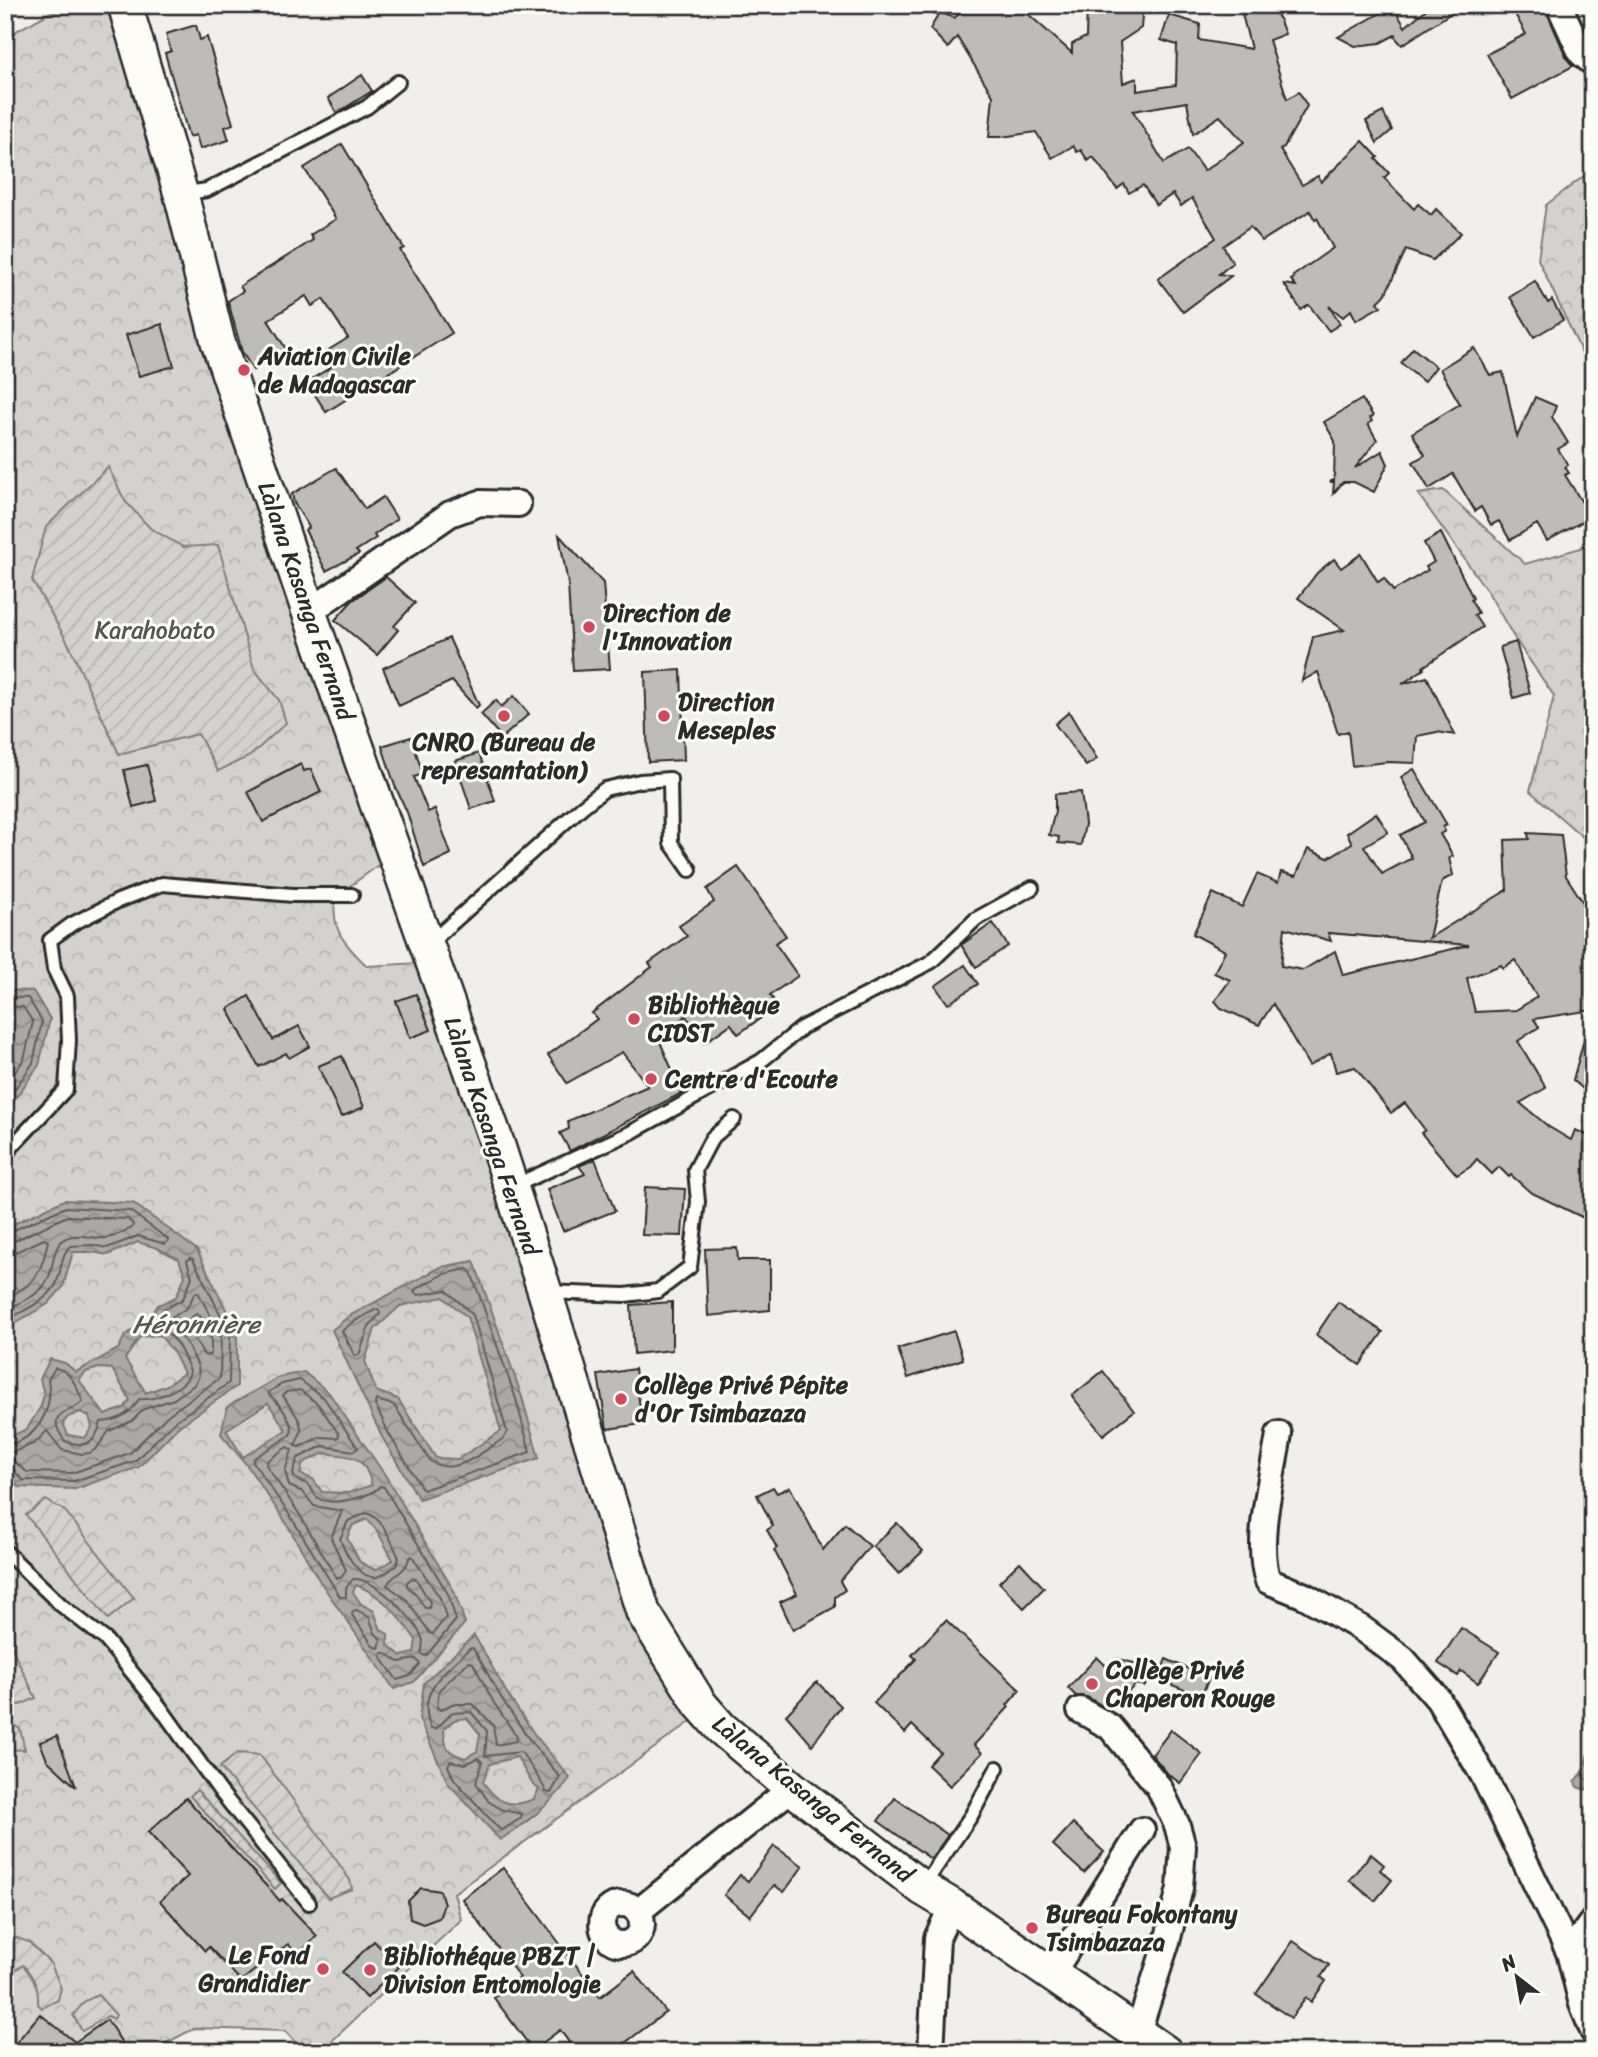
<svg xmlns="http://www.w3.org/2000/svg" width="1598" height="2057" viewBox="0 0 1598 2057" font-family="Sriracha,sans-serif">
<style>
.forest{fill:url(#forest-crowns);stroke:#7f7e7d;stroke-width:2}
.garden{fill:url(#garden-furrows);stroke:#7f7e7d;stroke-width:2}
.water{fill:url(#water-waves);stroke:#777775;stroke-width:2;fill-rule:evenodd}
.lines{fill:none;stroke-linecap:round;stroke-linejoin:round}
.shore{stroke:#5e5d5d;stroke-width:2}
.building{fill:#bdbcb8;stroke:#2b2b2b;stroke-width:2;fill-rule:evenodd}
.lane-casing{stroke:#2b2b2b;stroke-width:18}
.street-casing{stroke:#2b2b2b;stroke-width:30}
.secondary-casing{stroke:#2b2b2b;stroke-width:38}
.lane{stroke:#fdfcf7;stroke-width:12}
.street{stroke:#fdfcf7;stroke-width:24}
.secondary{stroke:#fdfcf7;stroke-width:33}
.poi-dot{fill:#d1495b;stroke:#fdfcf7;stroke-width:2.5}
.labels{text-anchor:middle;stroke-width:6;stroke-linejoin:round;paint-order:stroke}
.poi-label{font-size:24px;font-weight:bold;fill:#2b2b2b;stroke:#fdfcf7;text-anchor:start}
.street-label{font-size:24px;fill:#2b2b2b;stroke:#fdfcf7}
.park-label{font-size:24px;fill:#555554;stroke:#fdfcf7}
.water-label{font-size:26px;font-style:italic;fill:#575756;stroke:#fdfcf7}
</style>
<defs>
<pattern id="forest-crowns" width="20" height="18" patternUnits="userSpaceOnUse" patternTransform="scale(1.75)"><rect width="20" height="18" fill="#d3d2cf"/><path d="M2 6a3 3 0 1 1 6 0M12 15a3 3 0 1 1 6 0" fill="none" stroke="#b5b4b2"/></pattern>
<pattern id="garden-furrows" width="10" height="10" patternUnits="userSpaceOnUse" patternTransform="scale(1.75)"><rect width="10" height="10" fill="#d3d2cf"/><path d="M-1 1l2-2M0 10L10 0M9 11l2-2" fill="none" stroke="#b5b4b2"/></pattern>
<pattern id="water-waves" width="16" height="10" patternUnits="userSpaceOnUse" patternTransform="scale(1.75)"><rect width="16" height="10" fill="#aaa9a7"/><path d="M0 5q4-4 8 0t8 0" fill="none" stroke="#8b8a88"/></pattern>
</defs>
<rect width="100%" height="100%" fill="#f0efeb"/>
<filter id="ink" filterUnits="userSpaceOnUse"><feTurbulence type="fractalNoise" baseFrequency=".0143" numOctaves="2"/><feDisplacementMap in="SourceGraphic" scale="14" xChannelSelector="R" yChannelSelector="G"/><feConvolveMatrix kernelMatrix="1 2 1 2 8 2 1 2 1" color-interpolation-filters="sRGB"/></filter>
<g filter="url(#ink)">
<g class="forest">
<path d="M64,5H106L388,858L335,897C331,931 344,943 367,966L419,963L515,1232L700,1715L454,1893L461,1920L320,2052H304L285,2031L195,2028L149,2052H14L5,2038V37Z"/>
<polygon points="1593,169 1593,377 1538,259 1546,205"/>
<polygon points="1443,490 1525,564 1581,548 1593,530 1593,846 1530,791 1554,696 1515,639 1488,592 1418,494"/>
</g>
<g class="garden">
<polygon points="108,467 125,501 150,528 183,547 218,545 254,669 279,700 286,723 250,756 218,771 198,734 119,754 68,643 32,580 46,527"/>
<polygon points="46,1500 65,1511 134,1598 108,1619 26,1515"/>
<polygon points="5,1627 17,1659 36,1698 20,1705 5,1700"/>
<polygon points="5,1720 20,1729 25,1750 5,1749"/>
<polygon points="238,1753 260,1755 321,1838 350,1880 352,1889 328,1898 220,1767"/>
<polygon points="197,1790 281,1883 275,1889 190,1796"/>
<path d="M5,1934L29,1942L51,1964L61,1988L58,2000L42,2008L38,2004C39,1987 34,1978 23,1965L5,1977Z"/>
<polygon points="98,1995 116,2015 114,2019 108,2016 82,2031 73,2015 85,2001"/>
</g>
<g class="water">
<polygon points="5,990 33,991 50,1019 39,1065 5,1113"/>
<path d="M64,1200L133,1203L197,1250L237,1332V1386L178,1427L139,1467L75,1489L19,1487L5,1472V1439L27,1429L41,1406L44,1394L40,1379L50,1359L65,1363L76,1372L118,1349L125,1336L150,1317L158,1305L176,1297L185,1276L179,1259L157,1248L138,1242L108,1255L92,1252H73L63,1287L48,1304L10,1326L5,1331V1228ZM160,1335L174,1353L184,1373L167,1385L146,1393L125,1359L140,1337ZM99,1368L112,1369L130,1400L124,1408L105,1415L79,1380L86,1372ZM80,1412L89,1416L92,1427L85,1438L68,1435L63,1423L68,1417Z"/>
<path d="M474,1261L522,1397L539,1458L419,1499L382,1437L332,1330L349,1316L441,1267ZM443,1297L467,1317L501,1431L458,1459L436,1458L398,1399L376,1391L365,1361L375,1329L400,1306Z"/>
<path d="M304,1372L329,1393L387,1478L454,1591L465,1623L414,1682L394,1689L319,1580L285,1521L246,1464L221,1434L227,1407L279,1377ZM268,1403L286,1430L243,1457L226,1430ZM324,1453C354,1458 363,1453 372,1485L348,1493L322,1492L313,1479L300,1474L303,1463ZM367,1519L378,1532L393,1560L375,1570L360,1562L347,1538L353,1525ZM356,1585C383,1595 400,1617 416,1640L414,1653L401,1656L388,1645V1634L381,1630L374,1611L361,1604L353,1592Z"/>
<path d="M474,1635L508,1695L535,1735L570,1778C551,1805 527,1822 500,1840L448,1783L419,1719L424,1683ZM467,1718L480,1734L477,1751L465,1758C446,1752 445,1748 444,1729L454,1720ZM517,1757L533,1785L539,1789L534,1799C509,1809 498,1803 483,1782L490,1764Z"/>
<polygon points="1593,1748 1593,1785 1585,1790 1577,1787 1575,1782 1583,1772 1588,1754"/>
</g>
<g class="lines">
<g class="shore">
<polyline points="5,997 28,998 42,1021 33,1063 5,1103"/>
<polyline points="5,1006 23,1007 33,1022 24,1059 5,1087"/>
<path d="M5,1234L66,1207L130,1211L169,1240L165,1244L138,1236L107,1248L92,1245L70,1246C60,1256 62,1271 56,1284C47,1302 22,1311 5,1321"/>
<path d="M5,1243L14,1241L67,1216L127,1219L133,1224L132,1228C124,1231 114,1238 106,1238C93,1240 77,1231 64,1239C52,1248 54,1267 48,1279C41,1295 20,1303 5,1310"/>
<path d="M5,1253L18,1251L44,1239L48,1241C40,1276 37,1282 5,1299"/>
<path d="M467,1269L471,1272L516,1399L530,1452L423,1490L389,1434L375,1404L376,1400L394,1405L430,1461C455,1478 484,1451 504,1438L507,1432L473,1315L446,1290L418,1295L414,1292L416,1289L444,1274Z"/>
<polygon points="198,1292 221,1336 220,1378 168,1415 130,1453 72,1473 27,1472 11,1459 11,1453 35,1443 47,1431 62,1450 82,1454 90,1453 97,1448 109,1431 132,1421 144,1409 174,1399 194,1385 199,1376 198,1366 187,1344 168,1320 187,1308 195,1293"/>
<polygon points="375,1310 379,1310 380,1314 369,1326 359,1355 355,1356 342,1331 353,1322"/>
<polygon points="196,1314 200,1316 211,1338 211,1353 208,1356 204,1355 186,1324 187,1321"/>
<path d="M300,1380L324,1398L358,1448L354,1451L323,1446L298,1458L293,1472L294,1477C299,1482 303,1481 308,1485C313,1488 313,1495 318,1498C332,1507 371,1497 380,1486L384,1487L448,1594L456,1620L426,1656L421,1654C422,1649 424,1642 422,1638C415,1618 374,1577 353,1579L346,1588V1597H340L291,1517L253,1462L254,1458L289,1436L292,1431C291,1419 279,1402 269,1395V1392L282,1384Z"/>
<path d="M300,1390L318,1404L339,1434L338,1438L320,1437L299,1447L295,1446C296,1441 300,1437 301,1431C302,1418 288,1406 283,1395L286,1392Z"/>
<path d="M5,1445C37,1441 54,1409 48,1380L55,1368C71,1370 77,1388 83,1402C67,1414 44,1413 65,1441C86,1448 95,1445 101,1422C117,1421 131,1414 139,1399C154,1401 188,1388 190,1371C184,1356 174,1330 156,1328L154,1325L163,1310L183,1299L192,1277L187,1261L190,1258L193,1259L230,1334L229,1383L174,1422L135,1461L74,1481L23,1480L12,1469L5,1468"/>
<polygon points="287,1447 292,1450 285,1471 289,1486 303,1492 314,1506 342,1511 331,1538 346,1570 341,1578 337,1578 333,1572 298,1512 266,1465 267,1461"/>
<path d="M366,1513C383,1517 392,1543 399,1558L396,1566C391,1569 383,1576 377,1577C359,1580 345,1552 340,1539L348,1521Z"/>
<path d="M412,1556L440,1598L446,1617L433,1634L430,1633L407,1600L387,1585C393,1574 406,1573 409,1558Z"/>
<polygon points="412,1578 416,1579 430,1602 429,1608 425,1608 415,1593 407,1586 407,1582"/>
<polygon points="357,1610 369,1617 375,1633 381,1639 379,1648 374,1647 352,1615 353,1611"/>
<path d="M473,1648L502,1699L529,1739L560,1777L551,1793L546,1792C546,1788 524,1756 521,1752L485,1756L487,1731L471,1712L452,1713L436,1729L431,1728C415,1691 446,1671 469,1649Z"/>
<polygon points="382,1653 386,1653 399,1662 416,1659 420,1664 410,1676 397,1680 381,1657"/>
<polygon points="468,1662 473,1663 494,1703 517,1737 516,1741 496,1745 493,1725 473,1704 452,1704 441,1710 437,1708 439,1690"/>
<polygon points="478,1758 482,1762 476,1783 489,1802 503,1810 522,1814 521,1818 503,1830 499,1829 454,1779 448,1766 450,1761 465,1764"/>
</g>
</g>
<g class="building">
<path d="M970,5H1018L1072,53V44L1086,37L1087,5H1143L1141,28L1120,42L1123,83L1137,78V91L1176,85L1177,45L1161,40L1169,15L1200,24L1199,40L1251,49L1242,14L1274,6L1285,34L1269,40L1287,99L1299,92L1307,106L1284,147L1280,150L1302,185L1318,176L1321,182L1363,141L1378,157L1376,159L1389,173L1384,178L1414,209L1418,204L1431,215L1436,209L1461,233L1433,260L1406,250L1385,295L1378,302L1381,306L1356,320L1351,310L1343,317L1329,306L1340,324L1329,331L1309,305L1301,310L1284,284L1296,286L1291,280L1294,278L1293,276L1333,248L1317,218L1315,220L1310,211L1262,241L1250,227L1223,246L1233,263L1219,274L1231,276L1183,312L1158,279L1216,238L1192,198L1181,206L1173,194L1156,205L1143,185L1129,193L1124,184L1117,189L1093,157L1088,161L1081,150L1077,152L1073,146L1052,158L1036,132L1001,137H989L993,96L957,37L948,48L930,29L940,12L954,18ZM1187,102L1193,134L1220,116L1244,142L1204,171L1188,149L1164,163L1133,111Z"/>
<polygon points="1431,5 1463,5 1402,45 1394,36 1397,34 1380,43 1355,46 1338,37 1393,6 1405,27"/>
<polygon points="1510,5 1544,5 1567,59 1573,66 1512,99 1487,54 1526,34"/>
<polygon points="196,25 200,40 207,37 233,124 225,127 229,140 200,149 196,135 189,137 165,53 171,51 166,34"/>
<polygon points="362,75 372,91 337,113 328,98"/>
<polygon points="1383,112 1392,130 1377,143 1366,121"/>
<polygon points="342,144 404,248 400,250 452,333 326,412 307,382 331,367 322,354 348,338 323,299 312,306 306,296 268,320 286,349 253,370 242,352 228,301 243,291 240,286 313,240 310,235 336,219 304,168"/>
<polygon points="1535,281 1548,303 1552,300 1563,320 1534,337 1510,297"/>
<polygon points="162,324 174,366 139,376 126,335"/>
<polygon points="1413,348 1436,367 1424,382 1401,363"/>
<polygon points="1474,348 1490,375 1503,372 1517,437 1535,397 1556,406 1552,417 1568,443 1558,449 1568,465 1565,467 1569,473 1565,475 1591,517 1547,541 1537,524 1510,540 1499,521 1491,525 1481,507 1475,511 1453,474 1429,489 1413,462 1425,455 1412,433 1460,404 1440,369"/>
<polygon points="1362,399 1373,416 1370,418 1372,421 1368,424 1377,440 1355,468 1382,451 1388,464 1374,492 1354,482 1343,482 1333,494 1334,482 1330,482 1334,480 1335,441 1324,422"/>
<polygon points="336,468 365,509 383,497 397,519 374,535 376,538 356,551 359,554 326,571 305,530 309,527 294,503 292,494"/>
<polygon points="1441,533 1473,598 1471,600 1478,613 1474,615 1482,627 1423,667 1424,669 1402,684 1427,677 1455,735 1437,732 1417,736 1415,763 1387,762 1352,766 1348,731 1338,734 1318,672 1302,681 1313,637 1344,630 1298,598 1317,573 1334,559 1341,568 1361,554 1378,582 1384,578 1393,591 1428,570 1426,567 1434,562 1424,543"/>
<polygon points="559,535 603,583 610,669 573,671 568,584"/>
<polygon points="386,577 415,603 394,626 398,630 377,655 335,620 352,601"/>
<polygon points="449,638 479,705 476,708 452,681 399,706 383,668"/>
<polygon points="1516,642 1530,693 1514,698 1500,647"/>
<polygon points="681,670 684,760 648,762 645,672"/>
<polygon points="514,696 529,714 502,738 481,714 496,700 501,707"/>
<polygon points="1069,712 1097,759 1086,766 1055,724"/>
<polygon points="411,737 423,774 414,777 428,812 435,809 451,854 424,867 407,812 395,786 382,746"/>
<polygon points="479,753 495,801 471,809 455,761"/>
<polygon points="301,764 304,771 311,769 321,792 263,822 248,792"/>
<polygon points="147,765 156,801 133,807 124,770"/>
<path d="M1414,769L1447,825L1443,827L1445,831L1440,834L1453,856L1449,858L1453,875L1442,881L1429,938L1507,890L1505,840L1529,839L1528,833L1561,835L1566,876L1593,918V1010L1534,1019L1539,1027L1518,1041L1546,1088L1520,1103L1549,1127L1571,1140L1575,1130L1593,1137V1215L1586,1212L1584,1218L1530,1192L1511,1175L1509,1177L1499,1167L1492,1174L1477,1159L1470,1167L1457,1175L1421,1133L1425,1130L1405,1103L1391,1113L1355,1067L1336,1072L1331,1053L1309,1066L1273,1004L1259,1025L1221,1008L1215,1001L1230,980L1214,973L1225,951L1193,934L1213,893L1242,907L1257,874L1278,883L1281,872L1296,876L1308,849L1328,858L1352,843L1347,833L1376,813L1388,832L1364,846L1382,874L1412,858L1400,835L1425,822L1401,777ZM1285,928L1331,941L1328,933L1469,945L1343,975L1335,951L1303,970L1281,966ZM1515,960L1537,997L1516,1010L1475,1012L1467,978L1501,965L1503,968Z"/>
<polygon points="1081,792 1085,824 1081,845 1058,843 1059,837 1049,835 1055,811 1055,794"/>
<polygon points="738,867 786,936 775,943 798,976 770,995 778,1006 738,1034 731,1024 704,1043 686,1016 658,1037 682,1093 570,1151 560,1133 569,1129 568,1121 648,1086 622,1052 567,1083 548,1055 597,1019 592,1013 652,967 649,963 687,936 679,926 714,902 707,889"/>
<polygon points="993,923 1008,946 976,967 961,945"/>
<polygon points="965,965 978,984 948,1004 935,986"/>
<polygon points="416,994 431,1030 410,1038 396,1001"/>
<polygon points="249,996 273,1040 299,1026 310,1046 289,1058 286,1053 259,1067 228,1009"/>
<polygon points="1587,1029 1593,1030 1593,1098 1573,1080"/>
<polygon points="342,1056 364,1107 341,1117 318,1066"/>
<polygon points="595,1159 615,1211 563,1231 547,1189 585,1174 579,1166"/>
<polygon points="645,1187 685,1189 682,1236 642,1235"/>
<polygon points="737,1248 738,1260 770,1260 770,1310 708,1316 705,1249"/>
<polygon points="672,1302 672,1350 634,1354 631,1305"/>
<polygon points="1338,1302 1383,1332 1360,1365 1316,1335"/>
<polygon points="954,1331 963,1359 908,1378 898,1349"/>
<polygon points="635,1369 642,1424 607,1429 598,1375"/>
<polygon points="1103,1371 1134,1411 1103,1435 1072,1396"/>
<polygon points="773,1487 777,1493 790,1487 823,1550 845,1524 870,1546 840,1581 845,1590 835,1597 835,1607 793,1630 780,1602 797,1594 774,1550 777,1548 767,1530 773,1526 757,1495"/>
<polygon points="897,1523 923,1551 899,1574 873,1546"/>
<polygon points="1020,1562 1044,1588 1024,1608 999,1582"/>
<polygon points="946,1620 1020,1690 1007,1705 1009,1707 974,1745 982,1753 950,1786 928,1765 940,1752 912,1725 905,1733 874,1703 916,1659 912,1655"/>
<polygon points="1461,1628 1499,1652 1478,1683 1461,1671 1458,1676 1438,1663"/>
<polygon points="1097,1657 1115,1675 1118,1659 1150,1667 1145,1686 1136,1684 1110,1710 1087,1697 1076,1696 1068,1688"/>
<polygon points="1166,1659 1209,1678 1201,1697 1158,1679"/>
<polygon points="817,1682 841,1706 812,1745 786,1715"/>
<polygon points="1171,1730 1202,1754 1180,1783 1168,1774 1152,1755"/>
<polygon points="57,1736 76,1787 47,1760 40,1742"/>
<polygon points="186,1798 280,1901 282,1899 317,1936 298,1955 288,1944 241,1981 209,1947 205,1951 160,1901 188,1876 148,1832"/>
<polygon points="895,1798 948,1835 931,1859 878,1821"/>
<polygon points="1073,1823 1104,1852 1084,1873 1053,1845"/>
<polygon points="774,1846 803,1866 784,1892 774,1885 750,1916 724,1895 740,1875 748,1881"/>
<polygon points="1371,1854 1384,1865 1380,1870 1392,1880 1375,1901 1349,1880"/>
<polygon points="503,1868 600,1997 634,1971 666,2012 613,2052 576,2052 560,2030 533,2050 494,1998 520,1978 462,1899"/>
<polygon points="421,1888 440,1891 444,1904 439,1918 423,1924 410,1919 408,1901"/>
<polygon points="374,1941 399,1967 367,1998 342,1972"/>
<polygon points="1293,1941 1329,1965 1321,1977 1326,1981 1311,2002 1306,1998 1291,2018 1256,1994"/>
<polygon points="40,2014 75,2042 107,2020 128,2052 25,2052 15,2044"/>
</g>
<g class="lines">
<g class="lane-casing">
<g id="lane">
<polyline points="181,194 207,190 367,107 398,82"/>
<polyline points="430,943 582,807 605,789 640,781 670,779 671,843 690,870"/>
<polyline points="5,1154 66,1089 69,1040 67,996 54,969 50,940 72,924 118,901 162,884 293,895 352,895"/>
<polyline points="514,1186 630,1133 761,1061 803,1027 931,962 976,919 1032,888"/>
<polyline points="546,1292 625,1295 658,1291 690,1267 698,1202 695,1170 712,1138 734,1119"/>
<polyline points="5,1551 61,1605 105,1639 160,1707 220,1791 309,1903"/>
<polyline points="923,1886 971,1816 997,1768"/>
</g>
</g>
<g class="street-casing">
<g id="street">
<polyline points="1559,5 1581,53 1593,63"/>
<polyline points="309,612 450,514 480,503 518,504"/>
<path d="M1279,1434C1273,1476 1254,1540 1268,1581L1305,1596L1361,1628L1403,1659L1438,1699L1483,1775L1569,1952L1582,2004L1593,2031"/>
<polyline points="1080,1710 1110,1727 1159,1787 1177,1825 1183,1847 1180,1888 1168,1938 1138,2032"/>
<circle cx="622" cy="1924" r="20"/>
<polyline points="640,1910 792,1788"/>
<polyline points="1569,1952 1593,1921"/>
<polyline points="1052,1974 1142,1830"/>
<polyline points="931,2052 937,1938 952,1906"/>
</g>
</g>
<g class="secondary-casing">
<polyline id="secondary" points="125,5 181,194 218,342 309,612 497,1143 545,1292 643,1612 700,1704 721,1728 792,1788 922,1888 952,1906 1165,2052"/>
</g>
<use href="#lane" class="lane"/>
<use href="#street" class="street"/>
<use href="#secondary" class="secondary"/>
</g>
</g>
<g class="poi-dot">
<circle cx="244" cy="370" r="7"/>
<circle cx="589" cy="627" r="7"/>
<circle cx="504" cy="716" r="7"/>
<circle cx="664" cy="716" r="7"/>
<circle cx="634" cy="1019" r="7"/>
<circle cx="651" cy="1079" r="7"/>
<circle cx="621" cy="1399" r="7"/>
<circle cx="1092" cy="1684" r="7"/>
<circle cx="1032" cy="1928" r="7"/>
<circle cx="323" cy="1969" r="7"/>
<circle cx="370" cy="1970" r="7"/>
</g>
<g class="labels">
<g class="poi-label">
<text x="258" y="364">Aviation Civile<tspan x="258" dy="28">de Madagascar</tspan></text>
<text x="603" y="621">Direction de<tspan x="603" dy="28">l'Innovation</tspan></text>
<text x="678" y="710">Direction<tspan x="678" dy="28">Meseples</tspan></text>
<text x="504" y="750" text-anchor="middle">CNRO (Bureau de<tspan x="504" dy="28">represantation)</tspan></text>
<text x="648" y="1013">Bibliothèque<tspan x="648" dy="28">CIDST</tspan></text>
<text x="665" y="1087">Centre d'Ecoute</text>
<text x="635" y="1393">Collège Privé Pépite<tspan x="635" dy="28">d'Or Tsimbazaza</tspan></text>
<text x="1106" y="1678">Collège Privé<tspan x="1106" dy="28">Chaperon Rouge</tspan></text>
<text x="1046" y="1922">Bureau Fokontany<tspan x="1046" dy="28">Tsimbazaza</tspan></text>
<text x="309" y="1963" text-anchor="end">Le Fond<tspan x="309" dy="28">Grandidier</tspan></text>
<text x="384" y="1964">Bibliothéque PBZT |<tspan x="384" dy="28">Division Entomologie</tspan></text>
</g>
<g class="street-label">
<text transform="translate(306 601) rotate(71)" y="8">Làlana Kasanga Fernand</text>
<text transform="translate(492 1136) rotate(71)" y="8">Làlana Kasanga Fernand</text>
<text transform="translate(813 1799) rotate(39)" y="8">Làlana Kasanga Fernand</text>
</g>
<g class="park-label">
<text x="155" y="638">Karahobato</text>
</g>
<g class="water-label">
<text x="196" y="1333">Héronnière</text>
</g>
</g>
<rect width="1598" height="2057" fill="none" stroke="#fdfcf7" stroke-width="28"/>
<rect x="14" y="14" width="1570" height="2029" fill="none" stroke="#2b2b2b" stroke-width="2.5" filter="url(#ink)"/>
<g transform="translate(1517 1977) rotate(329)" stroke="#fdfcf7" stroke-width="5" paint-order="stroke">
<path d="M0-5L12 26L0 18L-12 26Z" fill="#2b2b2b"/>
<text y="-10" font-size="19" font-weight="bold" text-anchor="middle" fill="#2b2b2b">N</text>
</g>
</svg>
